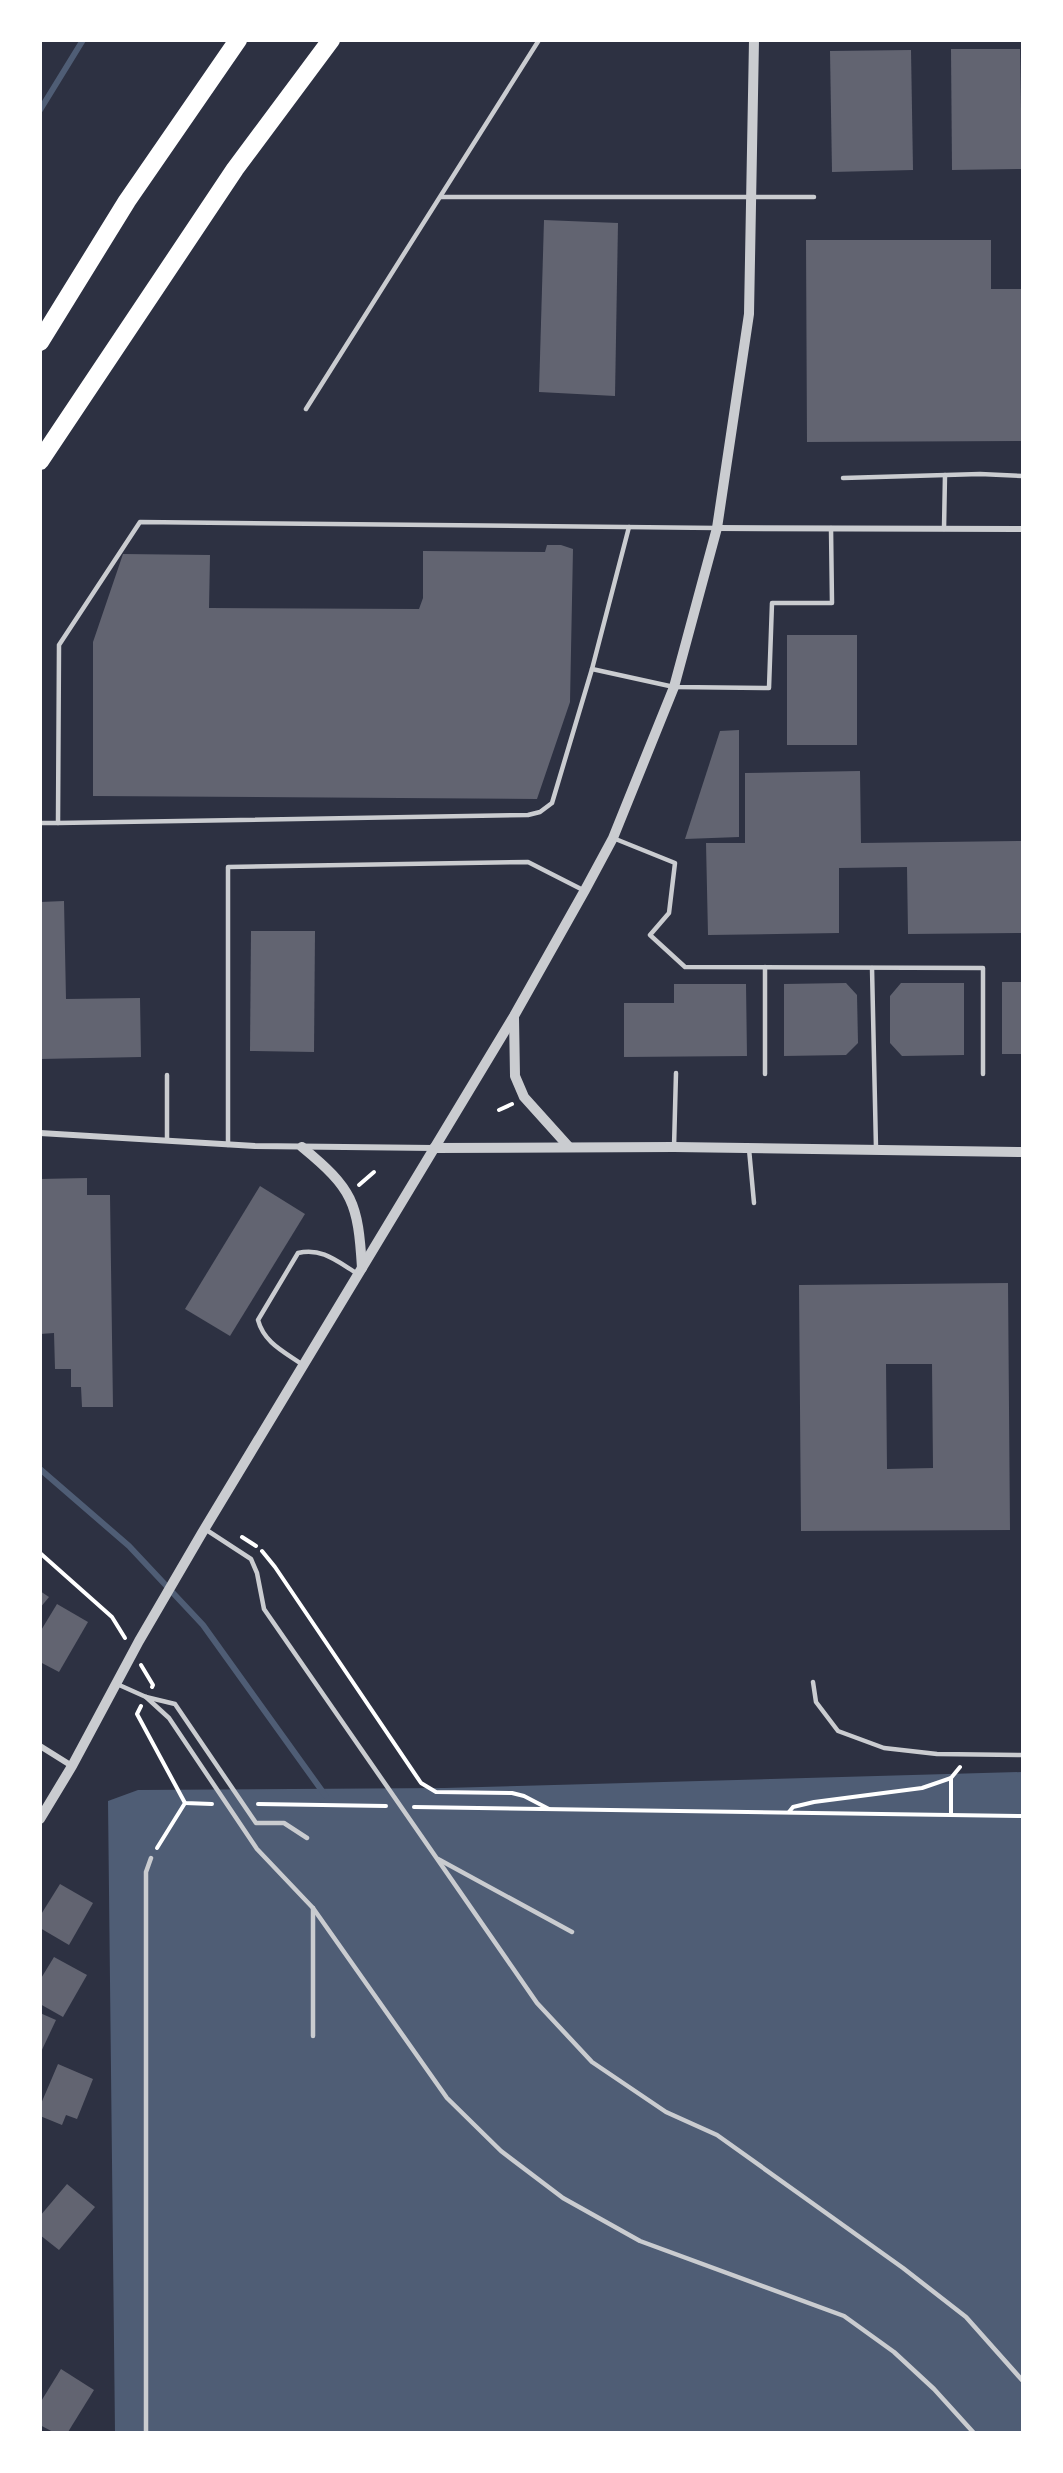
<svg xmlns="http://www.w3.org/2000/svg" width="1063" height="2473" viewBox="0 0 1063 2473" font-family="'Archivo Narrow',sans-serif">
<style>
.water{fill:#4f5d75}
.lines{fill:none;stroke-linecap:round;stroke-linejoin:round}
.stream{stroke:#4f5d75;stroke-width:6}
.building{fill:#626471;fill-rule:evenodd}
.path{stroke:#fff;stroke-width:4}
.service{stroke:#caccd0;stroke-width:4.5}
.minor{stroke:#caccd0;stroke-width:6}
.tertiary{stroke:#caccd0;stroke-width:10}
.motorway{stroke:#fff;stroke-width:18}
</style>
<rect width="100%" height="100%" fill="#2d3142"/>
<polygon class="water" points="1022,1772 1022,2432 115,2432 108,1801 138,1790 444,1788"/>
<g class="lines">
<g class="stream">
<polyline points="40,110 83,40"/>
<polyline points="40,1469 129,1546 203,1625 325,1795"/>
</g>
</g>
<g class="building">
<polygon points="951,49 1020,49 1022,169 952,170"/>
<polygon points="911,50 913,170 832,172 830,51"/>
<polygon points="544,220 618,223 615,396 539,392"/>
<polygon points="806,240 991,240 991,289 1022,289 1022,441 807,442"/>
<polygon points="547,545 561,545 573,549 570,702 537,799 93,796 93,642 123,554 210,555 209,608 419,609 423,598 423,551 545,552"/>
<rect x="787" y="635" width="70" height="110"/>
<polygon points="739,730 739,837 685,839 720,731"/>
<polygon points="860,771 861,843 1022,841 1022,933 908,934 907,867 839,868 839,933 708,935 706,843 745,843 745,773"/>
<polygon points="64,901 66,999 140,998 141,1057 40,1059 40,902"/>
<polygon points="251,931 315,931 314,1052 250,1051"/>
<rect x="1002" y="982" width="20" height="72"/>
<polygon points="846,983 857,995 858,1043 846,1055 784,1056 784,984"/>
<polygon points="901,983 964,983 964,1055 902,1056 890,1043 890,996"/>
<polygon points="674,984 746,984 747,1056 624,1057 624,1003 674,1003"/>
<polygon points="87,1178 87,1195 110,1195 113,1407 82,1407 81,1387 71,1387 71,1369 55,1369 54,1333 40,1334 40,1179"/>
<polygon points="260,1186 305,1214 230,1336 185,1309"/>
<path d="M1008,1283L1010,1530L801,1531L799,1285ZM886,1364H932L933,1468L887,1469Z"/>
<polygon points="40,1591 49,1597 40,1608"/>
<polygon points="57,1604 88,1622 59,1672 40,1662 40,1632"/>
<polygon points="60,1884 93,1903 69,1945 40,1928 40,1916"/>
<polygon points="54,1957 87,1975 63,2017 40,2004 40,1980"/>
<polygon points="40,2013 56,2020 40,2054"/>
<polygon points="58,2064 93,2079 77,2119 66,2115 62,2125 40,2116 40,2106"/>
<polygon points="67,2184 95,2207 59,2250 40,2235 40,2216"/>
<polygon points="61,2369 94,2390 68,2432 53,2432 40,2425 40,2403"/>
</g>
<g class="lines">
<g class="path">
<polyline points="499,1110 512,1104"/>
<polyline points="359,1185 374,1172"/>
<polyline points="242,1537 256,1546"/>
<polyline points="262,1551 275,1567 421,1783 436,1792 512,1793 524,1796 549,1809"/>
<polyline points="40,1553 112,1617 125,1638"/>
<polyline points="141,1665 153,1685 152,1687"/>
<polyline points="141,1706 137,1714 185,1803 212,1804"/>
<polyline points="258,1804 386,1806"/>
<polyline points="414,1807 1022,1816"/>
<polyline points="789,1812 793,1807 814,1802 922,1788 951,1778 960,1767"/>
<polyline points="951,1815 951,1778"/>
<polyline points="157,1848 185,1803"/>
</g>
<g class="service">
<polyline points="441,197 814,197"/>
<polyline points="306,409 539,40"/>
<polyline points="843,478 980,474 1022,476"/>
<polyline points="717,528 140,522 59,645 58,823 528,815 540,812 552,803 592,669 674,687 769,688 772,603 832,603 831,528"/>
<polyline points="944,529 945,475"/>
<polyline points="592,669 629,527"/>
<polyline points="40,823 58,823"/>
<polyline points="613,838 675,863 669,913 650,935 685,967 983,968 983,1074"/>
<polyline points="765,967 765,1074"/>
<polyline points="872,968 876,1148"/>
<polyline points="167,1075 167,1140"/>
<polyline points="228,1145 228,867 528,862 583,890"/>
<polyline points="674,1147 676,1073"/>
<polyline points="749,1149 754,1203"/>
<path d="M303,1365C285,1352 264,1343 258,1320L298,1253C322,1247 338,1262 358,1274"/>
<polyline points="205,1529 251,1559 257,1573 264,1609 537,2003 592,2062 666,2112 717,2135 903,2268 966,2317 1022,2380"/>
<polyline points="813,1682 816,1702 838,1731 884,1748 937,1754 1022,1755"/>
<polyline points="117,1684 146,1697 175,1704 256,1823 284,1823 307,1838"/>
<polyline points="146,1697 169,1718 257,1849 313,1908 447,2098 501,2151 563,2198 640,2241 844,2316 894,2352 934,2389 973,2432"/>
<polyline points="438,1859 572,1932"/>
<polyline points="313,1908 313,2036"/>
<polyline points="146,2432 146,1872 151,1858"/>
</g>
<g class="minor">
<polyline points="717,528 1022,529"/>
<polyline points="40,1133 255,1146 434,1148"/>
<polyline points="40,1746 72,1766"/>
</g>
<g class="tertiary">
<polyline points="514,1017 515,1076 524,1097 569,1147"/>
<path d="M302,1147C353,1189 358,1202 362,1268"/>
<polyline points="434,1148 674,1147 1022,1152"/>
<polyline points="40,1819 72,1766 139,1641 202,1533 514,1016 585,890 613,838 674,687 717,528 749,314 754,40"/>
</g>
<g class="motorway">
<polyline points="40,342 127,201 238,40"/>
<polyline points="40,461 235,169 331,40"/>
</g>
</g>
<rect width="1063" height="2473" fill="none" stroke="#ffffff" stroke-width="84"/>
</svg>
